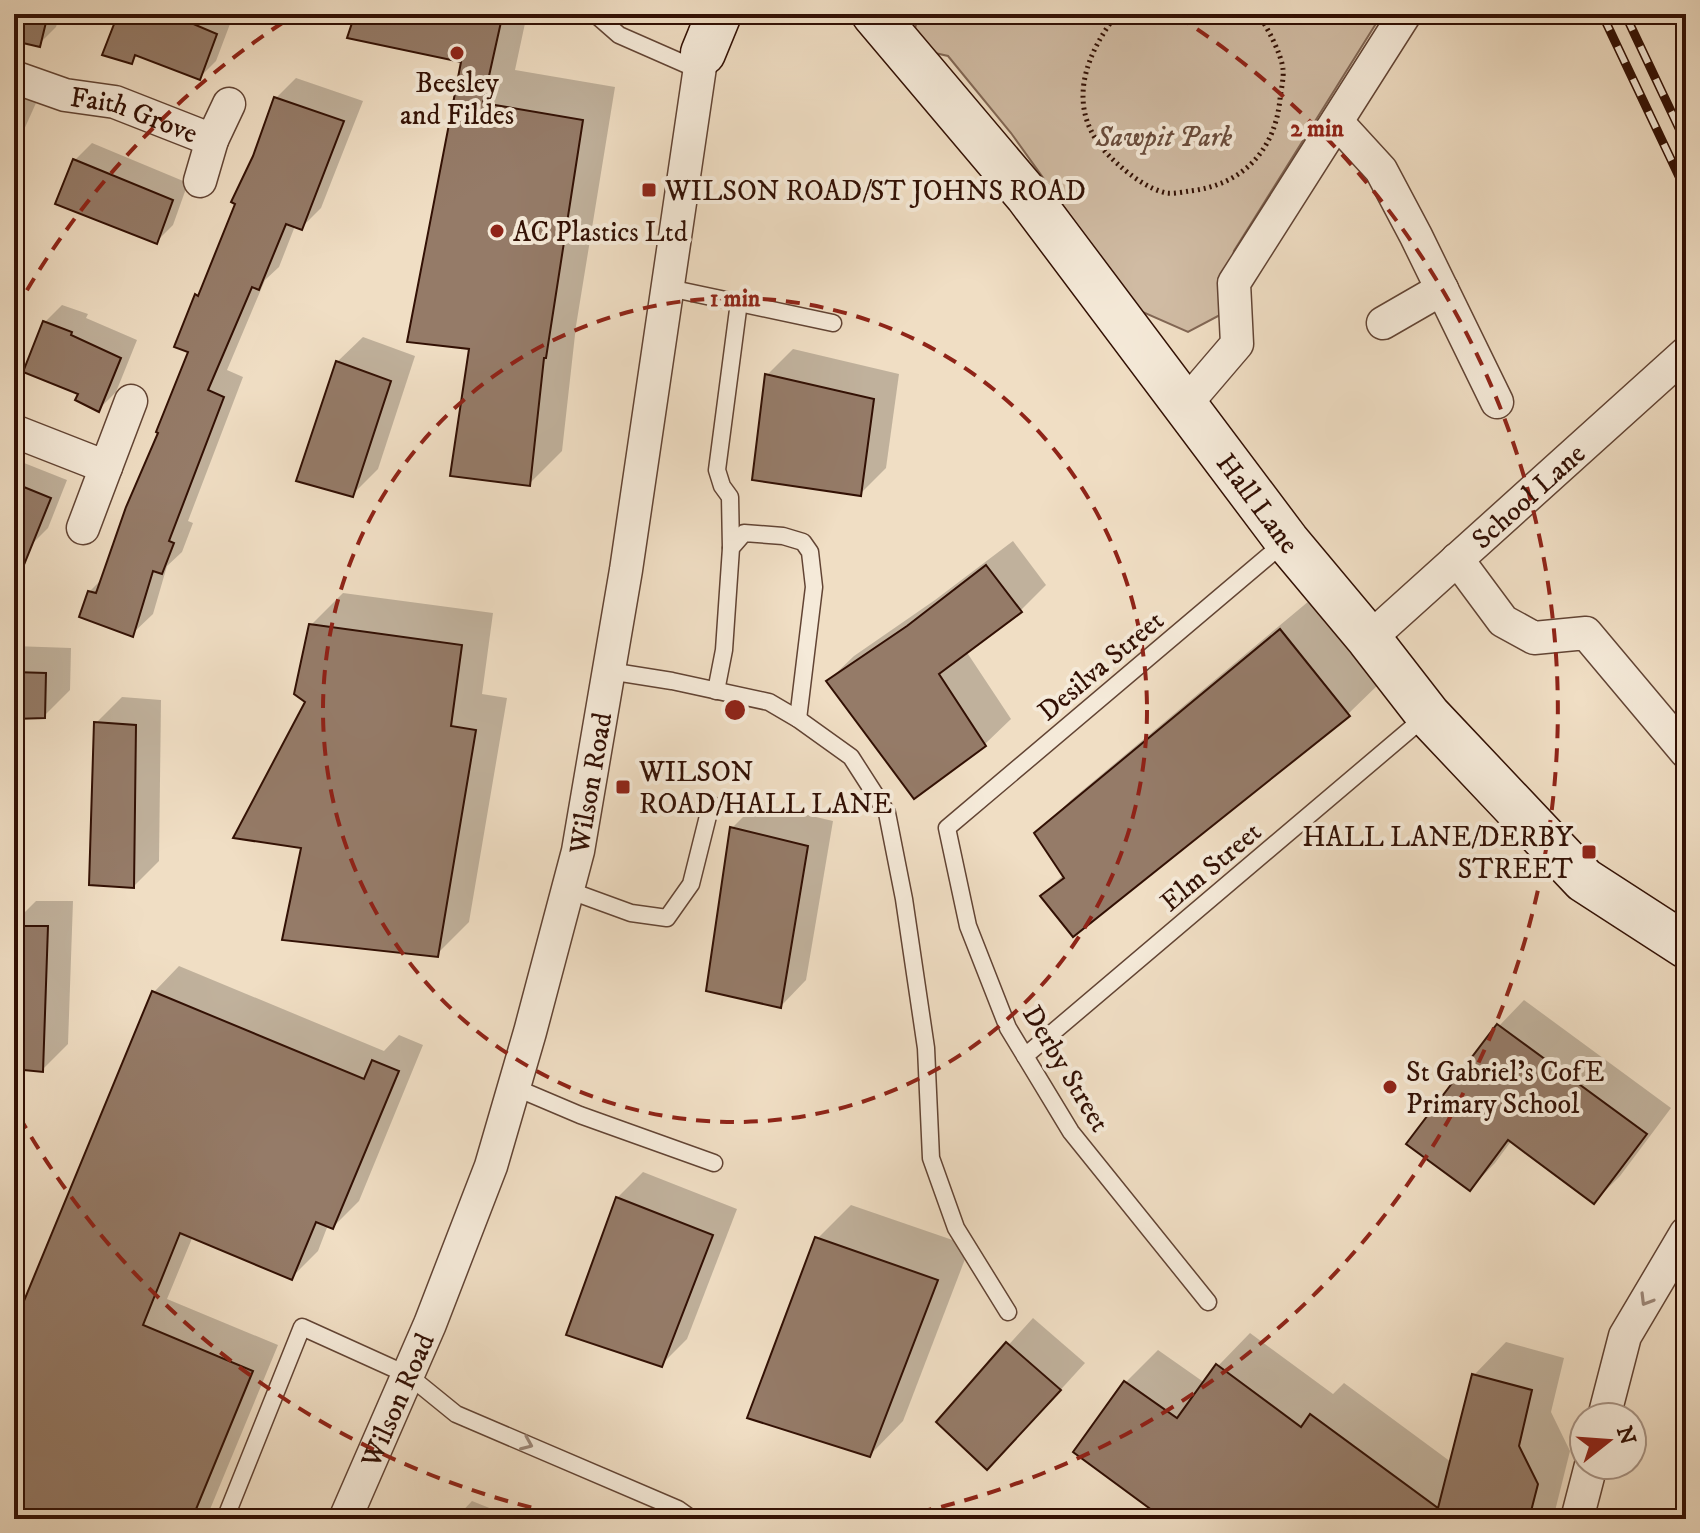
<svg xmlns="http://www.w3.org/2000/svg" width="1700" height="1533" viewBox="0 0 1700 1533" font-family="'IM FELL DW Pica',serif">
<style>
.green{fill:#d0bba3;stroke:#816654;stroke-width:2}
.shadow{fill:#0003}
.building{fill:#957b68;stroke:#321004;stroke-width:2}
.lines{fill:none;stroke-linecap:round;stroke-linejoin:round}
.lane-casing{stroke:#624434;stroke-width:19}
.street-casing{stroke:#624434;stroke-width:35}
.secondary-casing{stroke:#321004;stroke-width:47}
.path{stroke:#321004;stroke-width:5;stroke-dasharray:2 4;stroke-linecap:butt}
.lane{stroke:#f5ead9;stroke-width:16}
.street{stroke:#f5ead9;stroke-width:32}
.secondary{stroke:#f5ead9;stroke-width:44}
.rail-casing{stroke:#321004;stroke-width:9}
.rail{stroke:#f5ead9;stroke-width:6;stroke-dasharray:18;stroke-linecap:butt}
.oneway{stroke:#9d8879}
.ring{fill:none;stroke:#8f2418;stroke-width:4;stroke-dasharray:14 10}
.poi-dot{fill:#8f2418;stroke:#f5ead9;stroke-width:3}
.labels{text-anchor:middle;stroke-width:8;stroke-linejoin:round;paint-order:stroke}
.poi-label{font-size:28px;fill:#321004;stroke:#f5ead9;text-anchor:start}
.street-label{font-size:28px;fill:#321004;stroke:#f5ead9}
.park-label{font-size:28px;font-style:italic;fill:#694c3c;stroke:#f5ead9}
.centre{fill:#8f2418;stroke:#f5ead9;stroke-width:4}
.ring-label{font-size:24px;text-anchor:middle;font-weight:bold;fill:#8f2418;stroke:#f5ead9;stroke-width:8;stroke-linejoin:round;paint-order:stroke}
</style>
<rect width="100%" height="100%" fill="#f0dec4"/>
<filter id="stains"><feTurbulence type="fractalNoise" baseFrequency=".0025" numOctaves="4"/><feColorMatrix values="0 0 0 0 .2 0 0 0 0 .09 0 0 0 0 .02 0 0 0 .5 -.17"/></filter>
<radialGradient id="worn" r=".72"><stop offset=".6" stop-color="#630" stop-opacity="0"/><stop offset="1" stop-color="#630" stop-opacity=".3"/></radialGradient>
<polygon class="green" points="914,14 1382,14 1234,251 1220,315 1188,332 1138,310 1011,133 948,56 935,53 915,29 917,19"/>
<g class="shadow">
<polygon points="14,14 60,14 56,27 39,44 14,39"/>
<polygon points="120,14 227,14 233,16 216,61 199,78 139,54 131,61"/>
<polygon points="357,14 527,14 515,70 615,87 576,326 562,451 529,484 471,348 464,60"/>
<polygon points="296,78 363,101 321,208 301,228 295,226 279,267 265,280 227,370 243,377 188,521 193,523 182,552 167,566 153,614 132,634 89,592 103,578 161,432 191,351 197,296 203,289 276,98"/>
<polygon points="14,93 36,103 14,152"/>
<polygon points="92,143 188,183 173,225 156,242 75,160"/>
<polygon points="62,305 88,314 86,318 137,340 116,392 99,409 80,393 45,322"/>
<polygon points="363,337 415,356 378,469 352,495 337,362"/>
<polygon points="793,349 899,374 886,468 860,494 767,375"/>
<polygon points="14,459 67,480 48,528 31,545 14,539"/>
<polygon points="1013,541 1046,585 1021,610 966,651 1011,719 985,744 828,681 854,656 935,600"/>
<polygon points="343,593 493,613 482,694 507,698 469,922 437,954 303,846 311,625"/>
<polygon points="1315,596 1382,681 1348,714 1042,896 1064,874 1037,834 1071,800"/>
<polygon points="14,646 71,648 70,690 44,716 14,715"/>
<polygon points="122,697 161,700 159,861 134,886 96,723"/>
<polygon points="757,803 833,821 806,980 781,1006 732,828"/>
<polygon points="36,901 73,901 68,1044 42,1070 14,1067 14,923"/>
<polygon points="179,966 384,1051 399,1035 423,1045 359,1201 333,1227 328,1225 318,1251 292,1277 193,1236 167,1299 278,1345 206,1519 14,1519 14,1331 154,992"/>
<polygon points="1524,1000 1671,1108 1620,1176 1594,1202 1512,1140 1495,1163 1470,1189 1499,1026"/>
<polygon points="643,1172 737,1209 687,1339 661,1365 617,1198"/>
<polygon points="851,1205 970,1246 903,1421 870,1455 817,1239"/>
<polygon points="1033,1318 1085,1363 1013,1442 939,1422"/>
<polygon points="1250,1333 1333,1394 1344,1383 1451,1462 1474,1375 1506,1342 1564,1358 1551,1412 1570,1451 1553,1519 1168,1519 1126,1382 1158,1350 1205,1383 1218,1366"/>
<polygon points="472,1501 517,1519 455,1519"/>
</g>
<g class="building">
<polygon points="14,14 48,14 40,47 14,41"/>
<polygon points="118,14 170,14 217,34 200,80 135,55 132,64 102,55"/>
<polygon points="355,14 471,14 501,22 483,103 583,120 546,358 544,358 530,486 450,476 469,349 407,342 461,62 347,38"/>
<polygon points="274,97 344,121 302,230 286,224 259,290 252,287 208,390 224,397 169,541 174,543 162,574 153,571 133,637 79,617 88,591 96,593 126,507 158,433 156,432 188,352 174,347 195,294 198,296 235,204 231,202 253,156"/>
<polygon points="73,159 173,200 157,244 55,204"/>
<polygon points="43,321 72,332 71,335 121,358 99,412 75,400 78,394 23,372"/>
<polygon points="336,361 391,381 353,497 296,481"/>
<polygon points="765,374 874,399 861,496 752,480"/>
<polygon points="14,483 51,498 15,587 14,586"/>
<polygon points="986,565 1022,612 939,674 986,746 914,799 826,681 907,626"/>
<polygon points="309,624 462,645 451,726 476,730 438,957 282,940 301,848 233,838 305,702 294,694"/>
<polygon points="1280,629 1350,716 1073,937 1040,896 1064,878 1034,833"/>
<polygon points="14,672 46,673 45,718 14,719"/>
<polygon points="94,722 136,725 134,888 89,885"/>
<polygon points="730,827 808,846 781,1008 706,991"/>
<polygon points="14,926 48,926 43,1072 14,1069"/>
<polygon points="152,991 364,1079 372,1060 399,1071 333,1229 316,1222 292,1280 180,1233 143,1325 253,1371 192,1519 14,1519 14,1325"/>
<polygon points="1497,1024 1647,1134 1594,1204 1508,1140 1470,1191 1406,1144"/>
<polygon points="616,1197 713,1235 662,1367 566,1335"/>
<polygon points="815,1237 938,1280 870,1457 747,1418"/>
<polygon points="1006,1342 1061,1390 987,1470 936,1422"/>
<polygon points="1216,1364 1301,1427 1310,1414 1438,1508 1472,1374 1532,1390 1519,1446 1538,1484 1529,1519 1164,1519 1073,1452 1124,1381 1177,1418"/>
</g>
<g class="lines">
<g class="lane-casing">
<g id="lane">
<polyline points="595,14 619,35 701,71"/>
<polyline points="669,288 833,323"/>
<polyline points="731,548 730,497 722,486 717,470 739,302"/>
<polyline points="609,671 672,681 769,702 798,719 851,757 887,813 904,899 926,1048 931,1158 956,1228 1008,1312"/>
<polyline points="716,691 724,650 731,548 744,533 783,536 803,542 810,552 814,587 798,719"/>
<polyline points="568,890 631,913 667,918 691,884 711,804"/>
<polyline points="1025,1056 1426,716"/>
<polyline points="514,1087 580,1115 714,1163"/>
<polyline points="1208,1302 1071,1132 1008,1028 968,926 947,828 1285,542"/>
<polyline points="225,1519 302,1327 408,1375 456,1414 678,1509 692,1519"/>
</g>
</g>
<g class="street-casing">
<g id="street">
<path id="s1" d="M14,77L65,95L115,102L212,140L200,181"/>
<polyline points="1337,122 1381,170 1416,236 1497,402"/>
<polyline points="212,140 229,104"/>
<polyline points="1383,323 1442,289"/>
<polyline points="1184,406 1237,344 1234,283 1405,14"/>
<polyline points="14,431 106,467 131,401"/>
<polyline points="83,528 106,467"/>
<polyline points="1457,559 1503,621 1534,638 1586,633 1686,752"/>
<path id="s2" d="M1369,639L1686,353"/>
<polyline points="1604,1417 1625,1336 1686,1233"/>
<path id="s3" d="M345,1519L430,1324L491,1166L530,1032L578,851L626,570L705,33"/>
<polyline points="1577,1519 1591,1465"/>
</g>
</g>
<g class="secondary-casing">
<g id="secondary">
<path id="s4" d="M874,14L1027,195L1287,541L1369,639L1428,715L1584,880L1686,946"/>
<polyline points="703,53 719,14"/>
</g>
</g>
<path class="path" d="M1117,14C1078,64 1065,120 1119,165C1131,176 1149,189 1166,193C1173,194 1183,192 1190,191C1242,185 1275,151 1280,99C1281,90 1284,78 1283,69C1282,56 1266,23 1257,14"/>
<use href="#lane" class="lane"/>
<use href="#street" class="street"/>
<use href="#secondary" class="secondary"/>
<g class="rail-casing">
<g id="rail">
<polyline points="1602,14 1686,191"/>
<polyline points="1625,14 1686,143"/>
</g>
</g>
<use href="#rail" class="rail"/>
</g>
<defs><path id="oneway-chevron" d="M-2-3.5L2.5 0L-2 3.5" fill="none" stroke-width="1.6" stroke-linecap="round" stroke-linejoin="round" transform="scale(2)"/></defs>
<g class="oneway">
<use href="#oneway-chevron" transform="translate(1646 1300) rotate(121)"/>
<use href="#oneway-chevron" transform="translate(527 1444) rotate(23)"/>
</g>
<g class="ring">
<circle cx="735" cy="710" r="412"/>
<path d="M578 1518A823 823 0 0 1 15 1109M15 311A823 823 0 0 1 293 16M1177 16A823 823 0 0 1 892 1518"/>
</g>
<g class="poi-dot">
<circle cx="457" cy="53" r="8"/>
<rect x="641" y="182" width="16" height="16" rx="4"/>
<circle cx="497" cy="231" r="8"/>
<rect x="615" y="779" width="16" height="16" rx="4"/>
<rect x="1581" y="844" width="16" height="16" rx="4"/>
<circle cx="1390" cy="1087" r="8"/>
</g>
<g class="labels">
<g class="poi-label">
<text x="457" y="92" text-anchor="middle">Beesley<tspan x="457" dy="32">and Fildes</tspan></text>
<text x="665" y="200">WILSON ROAD/ST JOHNS ROAD</text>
<text x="513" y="241">AC Plastics Ltd</text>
<text x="639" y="781">WILSON<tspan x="639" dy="32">ROAD/HALL LANE</tspan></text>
<text x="1573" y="846" text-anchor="end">HALL LANE/DERBY<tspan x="1573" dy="32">STREET</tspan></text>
<text x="1406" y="1081">St Gabriel's CofE<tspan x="1406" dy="32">Primary School</tspan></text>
</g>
<g class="street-label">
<text dy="10" stroke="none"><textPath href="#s1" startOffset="126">Faith Grove</textPath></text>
<text dy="10" stroke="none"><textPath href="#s2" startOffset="214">School Lane</textPath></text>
<text dy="10" stroke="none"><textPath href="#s4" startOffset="622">Hall Lane</textPath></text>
<text transform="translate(1100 665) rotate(-40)" y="10">Desilva Street</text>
<text dy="10" stroke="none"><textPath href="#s3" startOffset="778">Wilson Road</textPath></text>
<text transform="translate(1210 866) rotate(-40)" y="10">Elm Street</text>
<text transform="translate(1067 1068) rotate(59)" y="10">Derby Street</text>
<text dy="10" stroke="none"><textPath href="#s3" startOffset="130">Wilson Road</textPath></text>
</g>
<g class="park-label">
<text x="1164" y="146">Sawpit Park</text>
</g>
</g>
<circle cx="735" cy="710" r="12" class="centre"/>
<g class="ring-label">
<text x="1317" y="136">2 min</text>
<text x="735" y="306">1 min</text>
</g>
<rect width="1700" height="1533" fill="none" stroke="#f0dec4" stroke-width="48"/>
<rect x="16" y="16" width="1668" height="1501" fill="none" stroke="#321004" stroke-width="4"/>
<rect x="24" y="24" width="1652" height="1485" fill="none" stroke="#321004" stroke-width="2"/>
<g transform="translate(1608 1441) rotate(73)"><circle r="38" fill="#f5ead9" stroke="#a79384" stroke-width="2"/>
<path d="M0-6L14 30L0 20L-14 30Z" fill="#8f2418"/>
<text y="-12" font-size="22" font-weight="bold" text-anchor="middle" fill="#321004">N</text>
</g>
<rect width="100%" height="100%" filter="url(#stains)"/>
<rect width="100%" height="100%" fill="url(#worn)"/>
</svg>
